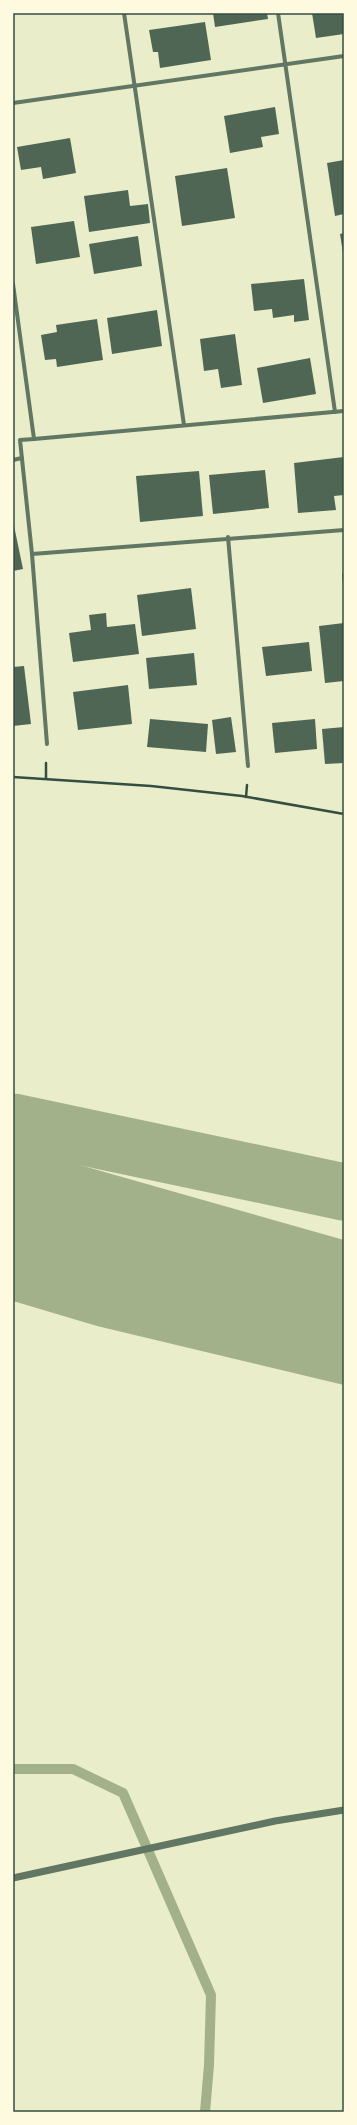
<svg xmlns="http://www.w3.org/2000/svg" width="357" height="2125" viewBox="0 0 357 2125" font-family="'Golos Text',sans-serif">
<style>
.water{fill:#a3b18a}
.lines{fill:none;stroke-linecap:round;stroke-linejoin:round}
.stream{stroke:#a3b18a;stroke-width:10}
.river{stroke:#a3b18a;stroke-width:57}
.building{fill:#4f6655}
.path{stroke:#344e41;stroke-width:2.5}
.minor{stroke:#617663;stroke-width:4}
.tertiary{stroke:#617663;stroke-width:7}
.neatline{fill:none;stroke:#344e41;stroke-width:1.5}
</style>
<rect width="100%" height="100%" fill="#e9edc9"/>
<polygon class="water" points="13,1140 41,1154 344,1240 344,1385 97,1326 13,1301"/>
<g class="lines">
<polyline class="stream" points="13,1769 73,1769 123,1793 211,1995 209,2065 205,2112"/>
<polyline class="river" points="13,1122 344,1192"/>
</g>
<g class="building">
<polygon points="213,13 267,13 268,19 215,27"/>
<polygon points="312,13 344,13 344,34 316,38"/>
<polygon points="205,22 211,60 160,68 158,52 153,52 149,30"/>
<polygon points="275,107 279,134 261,137 263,147 230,153 224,116"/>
<polygon points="70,138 76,173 43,179 41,167 21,170 17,147"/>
<polygon points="344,160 344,214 335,216 327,163"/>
<polygon points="227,168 235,218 182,226 175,176"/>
<polygon points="128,190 130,206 148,204 150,223 89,232 84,196"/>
<polygon points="74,221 80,257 36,264 31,227"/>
<polygon points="344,233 344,253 343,253 340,234"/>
<polygon points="138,236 142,266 94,274 89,244"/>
<polygon points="304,279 309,320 294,322 294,315 273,318 272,309 254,311 251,284"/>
<polygon points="157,310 162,346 112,354 107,318"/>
<polygon points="97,319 103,360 57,367 56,359 45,360 41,335 57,332 56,325"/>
<polygon points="235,334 242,385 221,388 218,369 204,371 200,339"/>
<polygon points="310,358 316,394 263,403 257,368"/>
<polygon points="344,457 344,495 334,496 336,510 298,513 294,463"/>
<polygon points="265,470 269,508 213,514 209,475"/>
<polygon points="199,471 203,516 140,522 136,476"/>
<polygon points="13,521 23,569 13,571"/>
<polygon points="344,573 344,584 343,584 342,574"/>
<polygon points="191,588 196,629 142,636 137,595"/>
<polygon points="106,613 107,627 135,624 139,654 73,662 69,633 91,630 89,615"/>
<polygon points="344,623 344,681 325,683 319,626"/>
<polygon points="309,642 312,671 266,676 262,647"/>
<polygon points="194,653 197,685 149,689 146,658"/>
<polygon points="24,666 31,724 13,726 13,667"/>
<polygon points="128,685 132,724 78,730 73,692"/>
<polygon points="231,717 236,752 216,754 212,720"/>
<polygon points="150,719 208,724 206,752 147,747"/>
<polygon points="315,719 317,749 275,753 272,723"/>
<polygon points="344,727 344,763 325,764 322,729"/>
</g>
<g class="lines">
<g class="path">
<polyline points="13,777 151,786 242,796 344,814"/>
<polyline points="46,778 46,763"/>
<polyline points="246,797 247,785"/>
</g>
<g class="minor">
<polyline points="124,13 184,425"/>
<polyline points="278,13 335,412"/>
<polyline points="13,103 344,56"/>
<polyline points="13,284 34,439 20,440 32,554 47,744"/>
<polyline points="34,439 344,411"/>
<polyline points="13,460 22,458"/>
<polyline points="228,537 248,766"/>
<polyline points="32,554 344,530"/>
</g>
<polyline class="tertiary" points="13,1878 275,1821 344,1810"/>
</g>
<rect width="357" height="2125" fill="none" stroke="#fefae0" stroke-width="28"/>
<rect x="14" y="14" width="329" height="2097" class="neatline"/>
</svg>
